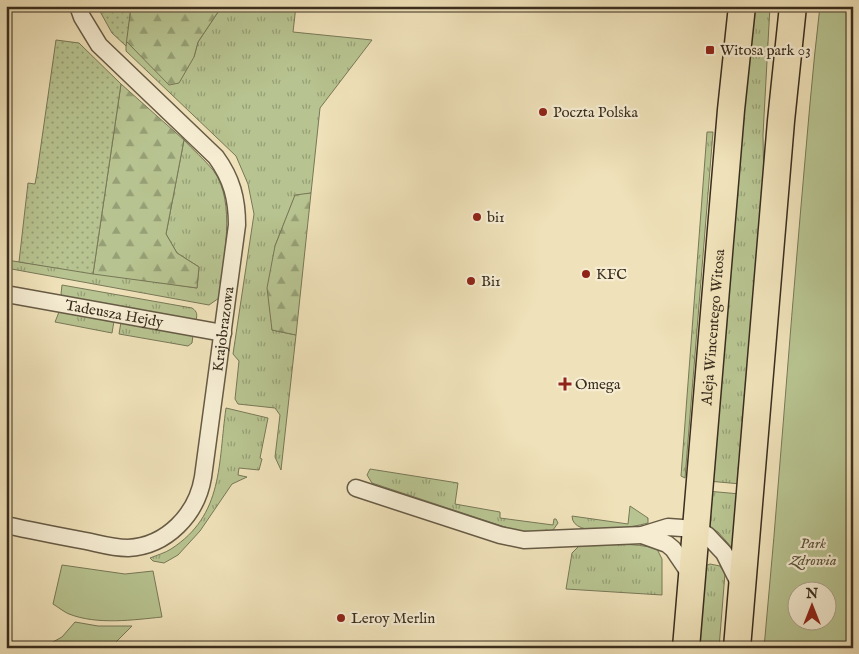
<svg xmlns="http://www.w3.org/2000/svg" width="859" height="654" viewBox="0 0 859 654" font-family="'IM FELL English',serif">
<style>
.grass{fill:url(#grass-tufts);stroke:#787857}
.forest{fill:url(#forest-firs);stroke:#787857}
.park{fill:#b7c390;stroke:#787857;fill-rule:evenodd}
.garden{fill:url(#garden-dots);stroke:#787857}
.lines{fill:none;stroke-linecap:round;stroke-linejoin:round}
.street-casing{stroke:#675b45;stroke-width:19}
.primary-casing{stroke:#3a2e1e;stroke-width:29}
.street{stroke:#f5ecd2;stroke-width:16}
.primary{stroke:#efe1b9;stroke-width:26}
.poi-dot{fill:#8f2418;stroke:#f5ecd2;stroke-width:2}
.labels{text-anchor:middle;stroke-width:4.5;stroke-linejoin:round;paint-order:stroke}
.poi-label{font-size:15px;fill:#3a2e1e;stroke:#f5ecd2;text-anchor:start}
.street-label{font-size:15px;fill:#3a2e1e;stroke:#f5ecd2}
.park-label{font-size:15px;font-style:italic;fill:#59533a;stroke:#f5ecd2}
</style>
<defs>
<pattern id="grass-tufts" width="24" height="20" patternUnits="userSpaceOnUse" patternTransform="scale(1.25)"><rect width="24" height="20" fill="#b7c390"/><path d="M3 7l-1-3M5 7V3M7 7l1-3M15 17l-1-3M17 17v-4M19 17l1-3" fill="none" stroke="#969f75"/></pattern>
<pattern id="forest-firs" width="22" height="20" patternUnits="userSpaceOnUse" patternTransform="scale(1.25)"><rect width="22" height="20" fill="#b7c390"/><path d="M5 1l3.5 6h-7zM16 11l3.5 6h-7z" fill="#969f75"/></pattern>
<pattern id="garden-dots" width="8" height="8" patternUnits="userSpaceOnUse" patternTransform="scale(1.25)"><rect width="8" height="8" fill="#b7c390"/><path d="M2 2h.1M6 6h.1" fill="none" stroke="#969f75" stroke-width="1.8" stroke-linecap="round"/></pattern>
</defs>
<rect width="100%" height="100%" fill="#efe1b9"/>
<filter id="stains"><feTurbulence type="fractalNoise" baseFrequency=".004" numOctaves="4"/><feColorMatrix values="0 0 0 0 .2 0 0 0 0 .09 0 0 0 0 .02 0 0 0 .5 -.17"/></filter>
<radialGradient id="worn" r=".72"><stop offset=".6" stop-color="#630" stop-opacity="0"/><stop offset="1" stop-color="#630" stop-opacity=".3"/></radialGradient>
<g class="grass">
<polygon points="222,6 296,6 293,32 372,40 320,108 311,193 295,196 275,246 272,330 296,335 281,470 275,457 280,415 275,408 238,404 235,399 239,361 233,354 254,214 248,184 236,156 126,51 126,41 143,57 194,57 198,42"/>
<polygon points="751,6 770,6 763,135 764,193 741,484 708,481"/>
<polygon points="707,132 713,132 685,478 681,476"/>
<path d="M184,140C193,150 204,159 213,170C237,202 223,260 219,298L209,305L6,268V260L197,288L199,267L177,253L166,234Z"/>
<path d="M62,285L192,308C198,312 197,315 196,321L64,298L61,294Z"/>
<polygon points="59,312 114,321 112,333 55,322"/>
<polygon points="121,322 193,335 192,343 188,346 119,334"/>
<path d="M226,408L268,418L260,458L262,459L259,470L239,468L238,475L247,477L232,484L200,531L178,555L164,563L153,561L150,558C157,555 165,553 171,549C224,515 218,463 226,408Z"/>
<polygon points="370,469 458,483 455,504 500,512 500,518 553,525 554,519 556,519 558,523 553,530 548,532 517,531 372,483 367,475"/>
<polygon points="707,491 740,494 734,550 718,532 707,525"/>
<path d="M630,506L648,518V523C633,527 572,540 572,516L628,524Z"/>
<path d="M585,545C608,545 635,542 657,549L662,559V595L566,589L572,553L579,546Z"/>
<polygon points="710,564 720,566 725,573 719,648 694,648 705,566"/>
</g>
<g class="forest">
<polygon points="131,6 222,6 198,42 194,57 179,83 169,85 126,41"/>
<polygon points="121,84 184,140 166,234 177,253 199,267 197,288 93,274"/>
<polygon points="311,193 296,335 272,330 267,288 275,246 295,195"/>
</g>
<g class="park">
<path d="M820,6H853V648H764C778,501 788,353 801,206C807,139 812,73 820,6ZM796,592H826V622H796Z"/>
<path d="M62,565L125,574L153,571L162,617C133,620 97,625 69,614C64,612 58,607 53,604Z"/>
<polygon points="75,622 98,626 132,626 110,648 42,648 62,637"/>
</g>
<g class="garden">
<polygon points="97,6 131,6 126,46 112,33"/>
<polygon points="56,40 79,43 121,84 93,274 19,262 28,183 35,184 37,173"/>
</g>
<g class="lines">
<g class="street-casing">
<g id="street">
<path id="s1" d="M6,294L223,333"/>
<polyline points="356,488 500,535 524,540 642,535 668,527 696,529 707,535 724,553 739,583"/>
<path id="s2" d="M6,525C33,531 59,536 86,541C100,544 113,548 128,548C167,546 197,514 203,477L237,225C237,199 232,179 216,157L99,45L82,17L78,6"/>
<polyline points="642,535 667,544 673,549 692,577"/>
</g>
</g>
<g class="primary-casing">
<g id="primary">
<path id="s3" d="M686,648L731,110L742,6"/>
<polyline points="737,648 781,121 793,6"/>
</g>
</g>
<use href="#street" class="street"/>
<use href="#primary" class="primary"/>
</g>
<g class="poi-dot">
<rect x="705" y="45" width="10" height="10" rx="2.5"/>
<circle cx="543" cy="112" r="5"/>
<circle cx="477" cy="217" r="5"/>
<circle cx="586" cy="274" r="5"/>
<circle cx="471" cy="281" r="5"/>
<path d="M562.5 376.5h5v5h5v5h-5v5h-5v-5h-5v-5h5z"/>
<circle cx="341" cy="618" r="5"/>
</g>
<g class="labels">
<g class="poi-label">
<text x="720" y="55">Witosa park 03</text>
<text x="553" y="117">Poczta Polska</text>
<text x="487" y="222">bi1</text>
<text x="596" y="279">KFC</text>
<text x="481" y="286">Bi1</text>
<text x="575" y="389">Omega</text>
<text x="351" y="623">Leroy Merlin</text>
</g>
<g class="street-label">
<text dy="5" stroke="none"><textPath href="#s1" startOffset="110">Tadeusza Hejdy</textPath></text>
<text dy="5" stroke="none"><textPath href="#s3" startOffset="322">Aleja Wincentego Witosa</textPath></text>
<text dy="5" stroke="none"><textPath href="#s2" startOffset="385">Krajobrazowa</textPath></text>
</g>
<g class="park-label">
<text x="813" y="548">Park<tspan x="813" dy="17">Zdrowia</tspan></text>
</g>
</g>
<rect width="859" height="654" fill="none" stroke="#efe1b9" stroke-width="25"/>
<rect x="8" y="8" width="844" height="639" fill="none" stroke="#3a2e1e" stroke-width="2.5"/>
<rect x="12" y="12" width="834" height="629" fill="none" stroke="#3a2e1e"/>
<g transform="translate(812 606)"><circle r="24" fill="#f5ecd2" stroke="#aaa08a"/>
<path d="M0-4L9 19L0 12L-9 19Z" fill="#8f2418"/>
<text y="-8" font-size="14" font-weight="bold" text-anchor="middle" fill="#3a2e1e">N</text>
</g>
<rect width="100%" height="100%" filter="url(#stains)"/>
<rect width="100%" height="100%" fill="url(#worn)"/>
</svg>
